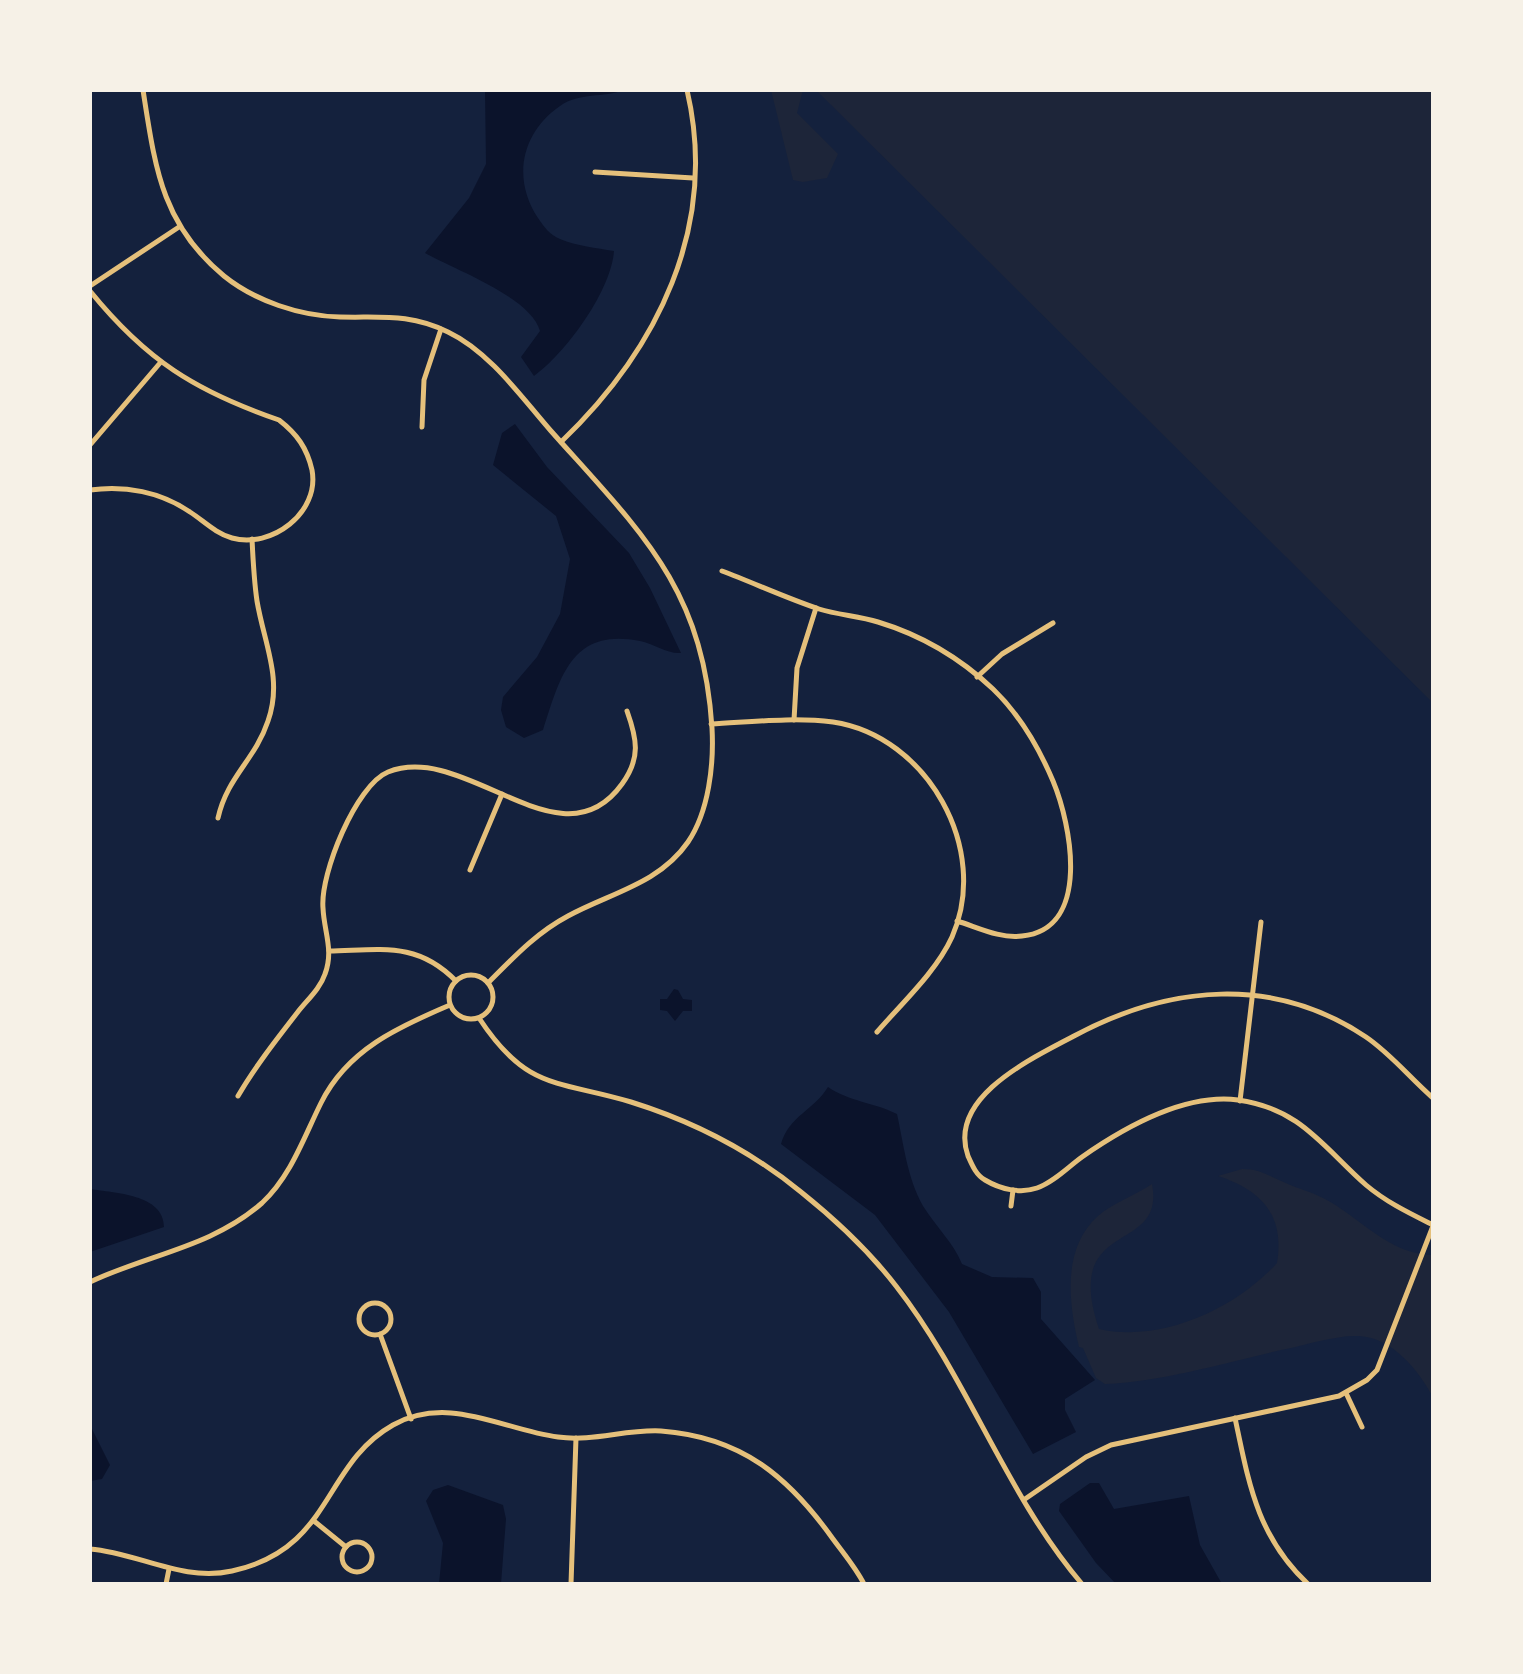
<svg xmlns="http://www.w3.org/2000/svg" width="1523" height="1674" viewBox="0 0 1523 1674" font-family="Helvetica,sans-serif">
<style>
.green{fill:#1d2539}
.water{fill:#0b132b}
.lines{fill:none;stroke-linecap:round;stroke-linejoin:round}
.minor{stroke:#e5c07b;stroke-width:5}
</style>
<rect width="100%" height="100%" fill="#14213d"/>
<g class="green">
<polygon points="771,90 803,90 797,113 838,154 827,178 803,182 793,180"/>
<polygon points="816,90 1433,90 1433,703"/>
<path d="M1242,1169C1262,1169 1270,1177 1288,1184C1299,1189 1312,1192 1323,1198C1359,1216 1389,1255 1433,1255V1397C1418,1370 1393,1338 1359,1336C1336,1335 1310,1344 1286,1349C1226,1362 1167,1381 1105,1384L1096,1378L1083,1348L1079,1347C1069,1305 1061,1249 1098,1216C1113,1203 1136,1195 1152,1184C1166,1256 1061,1216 1099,1329C1161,1343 1235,1309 1277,1263C1285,1215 1261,1190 1218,1176Z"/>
</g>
<g class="water">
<path d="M485,90H624C603,98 580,92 560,106C521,133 512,179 538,218C544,227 550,235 560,239C577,246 596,248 614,251C611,291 566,353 534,376L521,357L540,331C531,297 455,270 425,253L469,198L486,164Z"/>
<path d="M515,424L547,467L629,553L650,588L681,653C667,654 654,644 640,641C571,627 560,678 543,730L524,738L506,727L501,710L503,697L537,657L560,614L570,559L556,516L493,465L502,433Z"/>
<polygon points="674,989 678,990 683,999 692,1000 692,1011 683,1011 675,1021 667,1011 660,1010 660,999 667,999"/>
<path d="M828,1087C850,1102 873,1102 897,1114C904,1146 907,1177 923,1206C936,1227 953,1242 962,1264L992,1277L1033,1278L1041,1292V1319L1095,1380L1065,1399V1410L1076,1432L1033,1454L949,1312L875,1215L781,1144C789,1116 814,1110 828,1087Z"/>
<path d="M90,1189C114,1193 164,1194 164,1227L90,1252Z"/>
<polygon points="90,1425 110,1465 102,1479 90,1481"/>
<polygon points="1090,1483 1099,1483 1114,1509 1189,1496 1200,1545 1222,1584 1116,1584 1096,1563 1059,1511 1060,1504"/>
<polygon points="448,1485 503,1505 506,1519 501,1584 439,1584 443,1543 426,1501 433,1490"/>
</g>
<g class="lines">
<g class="minor">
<path d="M143,90C155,166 161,224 224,276C255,301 300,316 340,317C381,318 409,313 448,332C490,352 522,398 551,431C640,531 703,587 712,728C714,764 709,811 688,842C659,884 610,893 568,916C536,933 513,958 488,983"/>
<polyline points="595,172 693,178"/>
<polyline points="90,286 179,227"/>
<path d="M90,291C146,360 195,391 279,420C297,434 307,448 312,470C320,513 271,549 232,538C215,533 204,521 190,512C161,492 125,485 90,490"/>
<polyline points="422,427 424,380 441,329"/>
<path d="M561,442C657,350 719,227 687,90"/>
<polyline points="90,445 160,363"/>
<path d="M722,571C754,583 786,598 819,609C838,615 859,616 878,622C921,635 960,658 993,689C1019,714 1039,748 1053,781C1071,824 1092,929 1022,936C1000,939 977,927 957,921"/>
<polyline points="977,677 1002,654 1053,623"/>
<polyline points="794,720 797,668 816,608"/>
<path d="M711,724C751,722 793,717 833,722C927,736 991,849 952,937C936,972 902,1003 877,1032"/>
<path d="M218,818C227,777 255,760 268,721C283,679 264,643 257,601C254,581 253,560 252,539"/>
<polyline points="470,870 502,794"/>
<path d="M329,951C381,950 417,941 456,981"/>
<circle cx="471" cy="997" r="22"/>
<path d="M479,1018C527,1091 557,1080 631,1102C692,1121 752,1152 801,1192C836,1220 869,1251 896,1286C968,1378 1006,1495 1082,1584"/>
<path d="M238,1096C255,1067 276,1040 297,1013C307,1000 320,989 325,974C334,950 324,932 323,908C320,874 356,785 388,772C466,741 561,869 622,784C641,758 637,739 627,711"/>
<path d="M1433,1098C1410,1078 1391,1054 1366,1037C1274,975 1169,985 1074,1036C1033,1058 947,1097 968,1156C972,1165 976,1175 985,1180C1000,1189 1020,1194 1037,1188C1054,1182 1068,1167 1082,1157C1125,1127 1184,1093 1238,1100C1301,1109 1322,1146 1366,1185C1386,1202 1409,1213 1433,1225"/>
<polyline points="1240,1101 1261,922"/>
<polyline points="1011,1206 1013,1190"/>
<path d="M90,1282C149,1254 212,1247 262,1203C291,1176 304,1137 321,1103C347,1050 398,1027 450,1005"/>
<circle cx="375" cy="1319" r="16"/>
<polyline points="380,1334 411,1419"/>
<polyline points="1346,1393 1362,1427"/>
<path d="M1235,1418C1249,1484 1257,1536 1308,1584"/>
<polyline points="1025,1499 1086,1457 1111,1445 1339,1396 1367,1380 1377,1370 1433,1226"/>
<polyline points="314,1521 346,1547"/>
<circle cx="357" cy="1557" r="15"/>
<path d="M90,1549C139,1553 182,1582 232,1571C333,1549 322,1465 393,1425C449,1394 503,1430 558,1437C593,1442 626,1429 661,1431C741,1437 788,1476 833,1539C844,1554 856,1568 864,1584"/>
<polyline points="166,1584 169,1569"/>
<polyline points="571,1584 576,1438"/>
</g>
</g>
<rect width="1523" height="1674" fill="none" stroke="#f6f1e7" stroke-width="184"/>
</svg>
